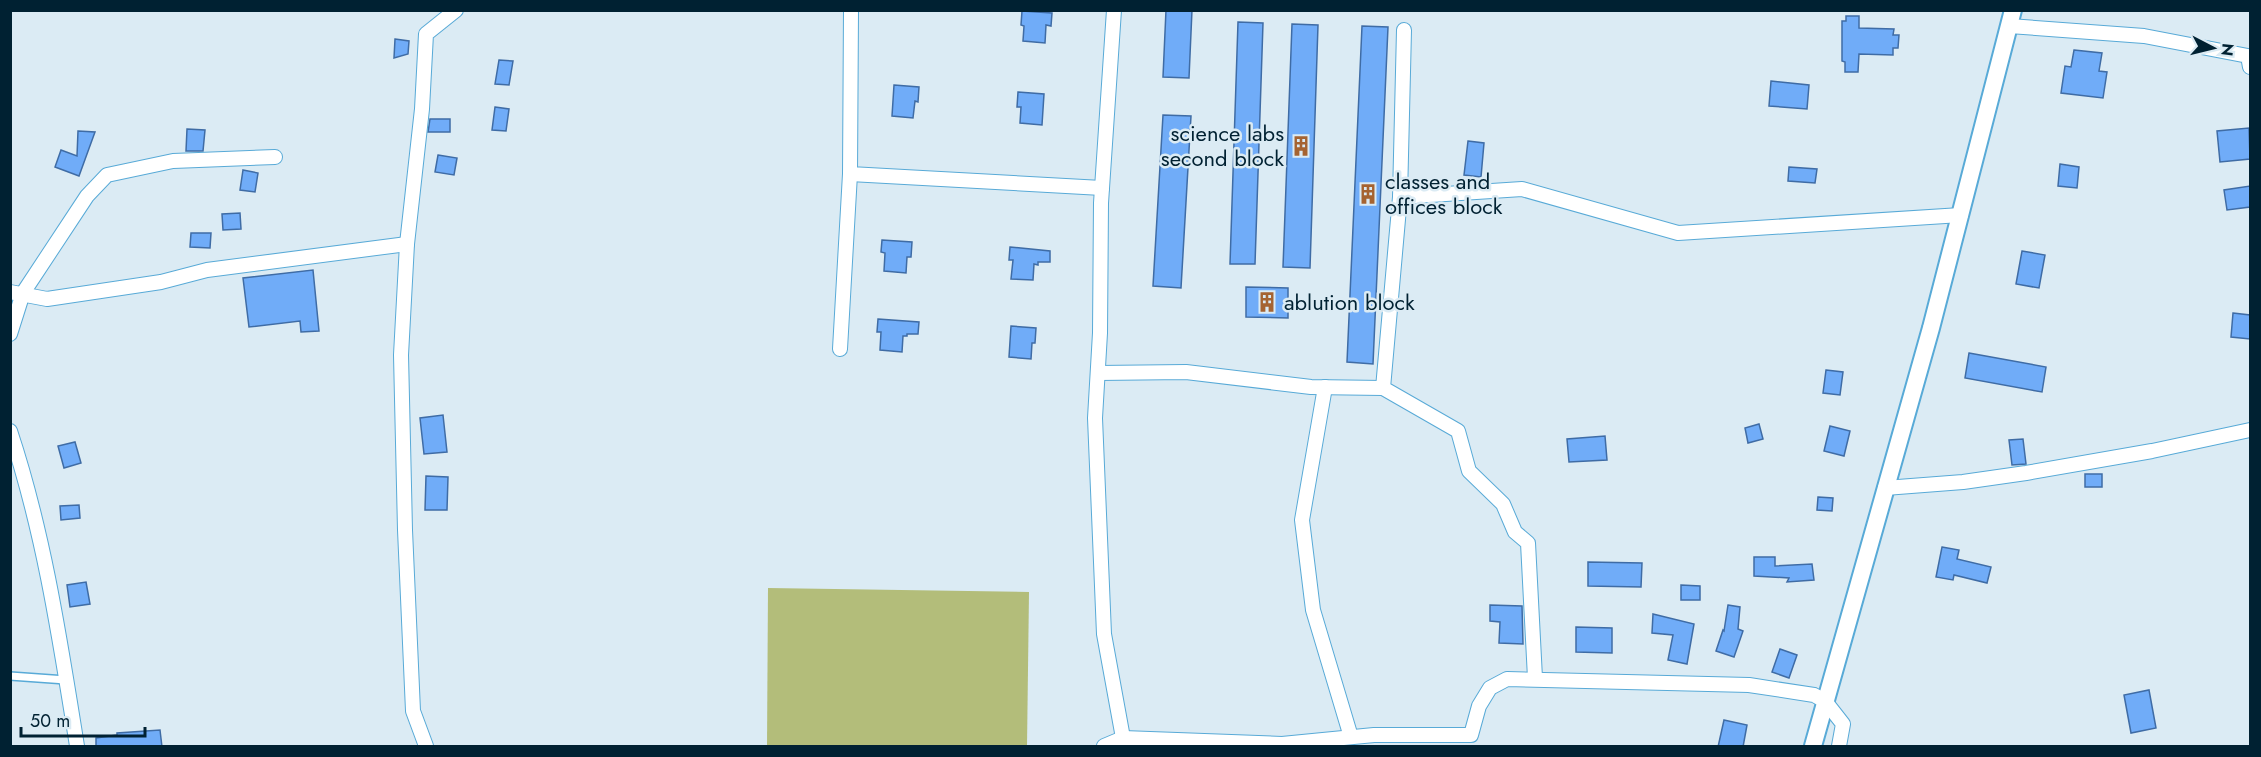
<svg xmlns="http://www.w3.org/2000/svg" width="2261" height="757" viewBox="0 0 2261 757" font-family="Jost,sans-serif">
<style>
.green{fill:#b3bd7a}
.building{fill:#70acf8;stroke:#3f6ca5;stroke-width:1.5}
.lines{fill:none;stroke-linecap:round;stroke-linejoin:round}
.service-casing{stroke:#58aad7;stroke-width:10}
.minor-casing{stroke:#58aad7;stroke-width:16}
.tertiary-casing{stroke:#58aad7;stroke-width:20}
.service{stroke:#fff;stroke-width:7}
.minor{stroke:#fff;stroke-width:14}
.tertiary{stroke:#fff;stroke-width:16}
.labels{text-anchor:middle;stroke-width:5;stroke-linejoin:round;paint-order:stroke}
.poi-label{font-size:22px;fill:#002132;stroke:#dbebf4;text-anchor:start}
</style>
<rect width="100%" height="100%" fill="#dbebf4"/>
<polygon class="green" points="768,588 1029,592 1027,746 767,746"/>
<g class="building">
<polygon points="1166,10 1192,10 1189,78 1163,77"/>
<polygon points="1022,11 1052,13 1051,26 1046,25 1045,43 1023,41 1024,26 1021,25"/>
<polygon points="1846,16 1859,16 1859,28 1894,29 1893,35 1899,35 1898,48 1893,48 1893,55 1859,54 1858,72 1845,72 1845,62 1842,61 1842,21 1846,21"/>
<polygon points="1238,22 1263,23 1255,264 1230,264"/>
<polygon points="1292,24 1318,25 1310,268 1283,267"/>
<polygon points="1362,26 1388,27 1373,364 1347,362"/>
<polygon points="395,39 409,41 408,54 394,58"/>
<polygon points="2074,50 2102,53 2099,71 2107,72 2103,98 2061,93 2065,66 2071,67"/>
<polygon points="499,60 513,61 509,85 495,84"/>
<polygon points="1771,81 1809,85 1807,109 1769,106"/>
<polygon points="894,85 919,87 918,102 915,101 913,118 892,116"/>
<polygon points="1018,92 1044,94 1042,125 1020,123 1021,107 1017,107"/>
<polygon points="495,107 509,109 506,131 492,130"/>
<polygon points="1163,115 1191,116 1181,288 1153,286"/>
<polygon points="430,119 450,119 450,132 428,132"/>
<polygon points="2249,128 2250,159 2220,162 2217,131"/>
<polygon points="187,129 205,130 203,151 186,151"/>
<polygon points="78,131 95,132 79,176 55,167 61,150 77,156"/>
<polygon points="1468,141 1484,143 1481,177 1464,175"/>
<polygon points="438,155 457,158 454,175 435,172"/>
<polygon points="2060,164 2079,167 2077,188 2058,186"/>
<polygon points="1789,167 1817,169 1815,183 1788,181"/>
<polygon points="243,170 258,173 255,192 240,190"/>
<polygon points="2250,186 2250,207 2227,210 2224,190"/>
<polygon points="240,213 241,229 223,230 222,214"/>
<polygon points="191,233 211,233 210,248 190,247"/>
<polygon points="882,240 912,242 911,257 907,257 906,273 884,271 885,253 881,252"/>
<polygon points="1010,247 1050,251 1050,262 1038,262 1038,265 1034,264 1033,280 1011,279 1013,260 1009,260"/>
<polygon points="2022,251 2045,255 2039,288 2016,284"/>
<polygon points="313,270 319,331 301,332 300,321 249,327 243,278"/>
<polygon points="1246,287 1288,288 1288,318 1246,317"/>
<polygon points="2233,313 2250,315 2250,339 2231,337"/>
<polygon points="878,319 919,322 918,334 907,334 907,336 903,336 902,352 880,350 881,332 877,332"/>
<polygon points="1011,326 1036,328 1035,343 1032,343 1031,359 1009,357"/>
<polygon points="1969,353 2046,367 2042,392 1965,378"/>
<polygon points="1826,370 1843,372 1840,395 1823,393"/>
<polygon points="443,415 447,452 424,454 420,418"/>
<polygon points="1759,424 1763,439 1748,443 1745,428"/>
<polygon points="1830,426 1850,431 1844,456 1824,451"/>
<polygon points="1605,436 1607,460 1569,462 1567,439"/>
<polygon points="2023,439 2026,464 2012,465 2009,440"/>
<polygon points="75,442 81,463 64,468 58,446"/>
<rect x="2085" y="474" width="17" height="13"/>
<polygon points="426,476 448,477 447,510 425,510"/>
<polygon points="1818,497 1833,498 1832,511 1817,510"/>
<polygon points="79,505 80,518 61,520 60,506"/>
<polygon points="1942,547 1959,550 1957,559 1991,567 1987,583 1954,575 1953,580 1936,577"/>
<polygon points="1754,557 1775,557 1775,566 1812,564 1814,580 1787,582 1789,578 1754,576"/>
<polygon points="1588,562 1642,563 1641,587 1588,586"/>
<polygon points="86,582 90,604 70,607 67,585"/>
<polygon points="1681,585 1700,586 1700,600 1681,600"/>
<polygon points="1490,605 1522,606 1523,644 1499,643 1500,622 1490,621"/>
<polygon points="1728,605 1740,607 1738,629 1743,631 1734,657 1716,651 1723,630 1724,631"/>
<polygon points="1653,614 1694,624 1687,664 1668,660 1673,635 1652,633"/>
<polygon points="1576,627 1612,628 1612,653 1576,652"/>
<polygon points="1780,649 1797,655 1789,678 1772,672"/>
<polygon points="2149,690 2156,728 2131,733 2124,695"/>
<polygon points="1724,720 1747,725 1743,747 1718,747"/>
<polygon points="160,730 162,747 96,747 96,738 117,735 117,733"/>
</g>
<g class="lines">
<g class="service-casing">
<polyline id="service" points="10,676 66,680"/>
</g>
<g class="minor-casing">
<g id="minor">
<polyline points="851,10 850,174 1102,188"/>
<polyline points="1114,10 1101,203 1100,333 1095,418 1104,634 1123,738 1122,746"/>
<polyline points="2009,26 2144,36 2248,56 2250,67"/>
<polyline points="1404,30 1400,197 1522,189 1678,233 1961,215"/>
<polyline points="1400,197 1383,388 1458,431 1469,471 1503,504 1515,532 1528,543 1535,678"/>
<polyline points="10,292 47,299 161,282 207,270 407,244"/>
<polyline points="10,334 23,293 87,196 107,175 173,161 275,157"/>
<polyline points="840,349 850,174"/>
<polyline points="1098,373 1186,372 1311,387 1383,388"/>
<polyline points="1325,387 1302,520 1313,610 1351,737"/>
<path d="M10,431C44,533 60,640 77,746"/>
<polyline points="1885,488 1963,482 2026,473 2152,451 2250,430"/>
<polyline points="426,746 413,711 405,530 401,355 407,244 422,109 426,34 456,10"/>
<polyline points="1104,746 1123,738 1282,744 1374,735 1471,735 1479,706 1490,688 1507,679 1749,685 1814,695 1825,701 1843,724 1839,746"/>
</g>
</g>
<g class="tertiary-casing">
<polyline id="tertiary" points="1813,746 1931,328 2013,10"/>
</g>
<use href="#service" class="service"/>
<use href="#minor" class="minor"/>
<use href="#tertiary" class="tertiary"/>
</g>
<defs>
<g id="building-bare" transform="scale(1.62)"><path d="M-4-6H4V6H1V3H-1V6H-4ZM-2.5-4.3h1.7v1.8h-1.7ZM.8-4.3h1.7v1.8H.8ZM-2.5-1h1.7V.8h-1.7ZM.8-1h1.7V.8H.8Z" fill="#a56331" stroke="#dbebf4" stroke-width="2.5" paint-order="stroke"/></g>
</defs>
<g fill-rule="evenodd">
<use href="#building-bare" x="1301" y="146"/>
<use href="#building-bare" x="1368" y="194"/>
<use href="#building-bare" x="1267" y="302"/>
</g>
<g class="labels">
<g class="poi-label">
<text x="1284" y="141" text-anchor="end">science labs<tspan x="1284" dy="25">second block</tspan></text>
<text x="1385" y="189">classes and<tspan x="1385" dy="25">offices block</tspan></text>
<text x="1284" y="310">ablution block</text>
</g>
</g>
<rect width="2261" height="757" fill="none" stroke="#002132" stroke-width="24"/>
<g transform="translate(2213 48) rotate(97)" stroke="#dbebf4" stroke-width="4.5" paint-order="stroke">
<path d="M0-4.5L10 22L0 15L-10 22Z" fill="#002132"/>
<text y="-9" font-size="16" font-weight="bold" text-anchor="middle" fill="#002132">N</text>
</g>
<path d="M21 727v9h124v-9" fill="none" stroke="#002132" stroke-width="3"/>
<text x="30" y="727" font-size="18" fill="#002132" stroke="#dbebf4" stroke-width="4.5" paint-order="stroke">50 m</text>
</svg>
